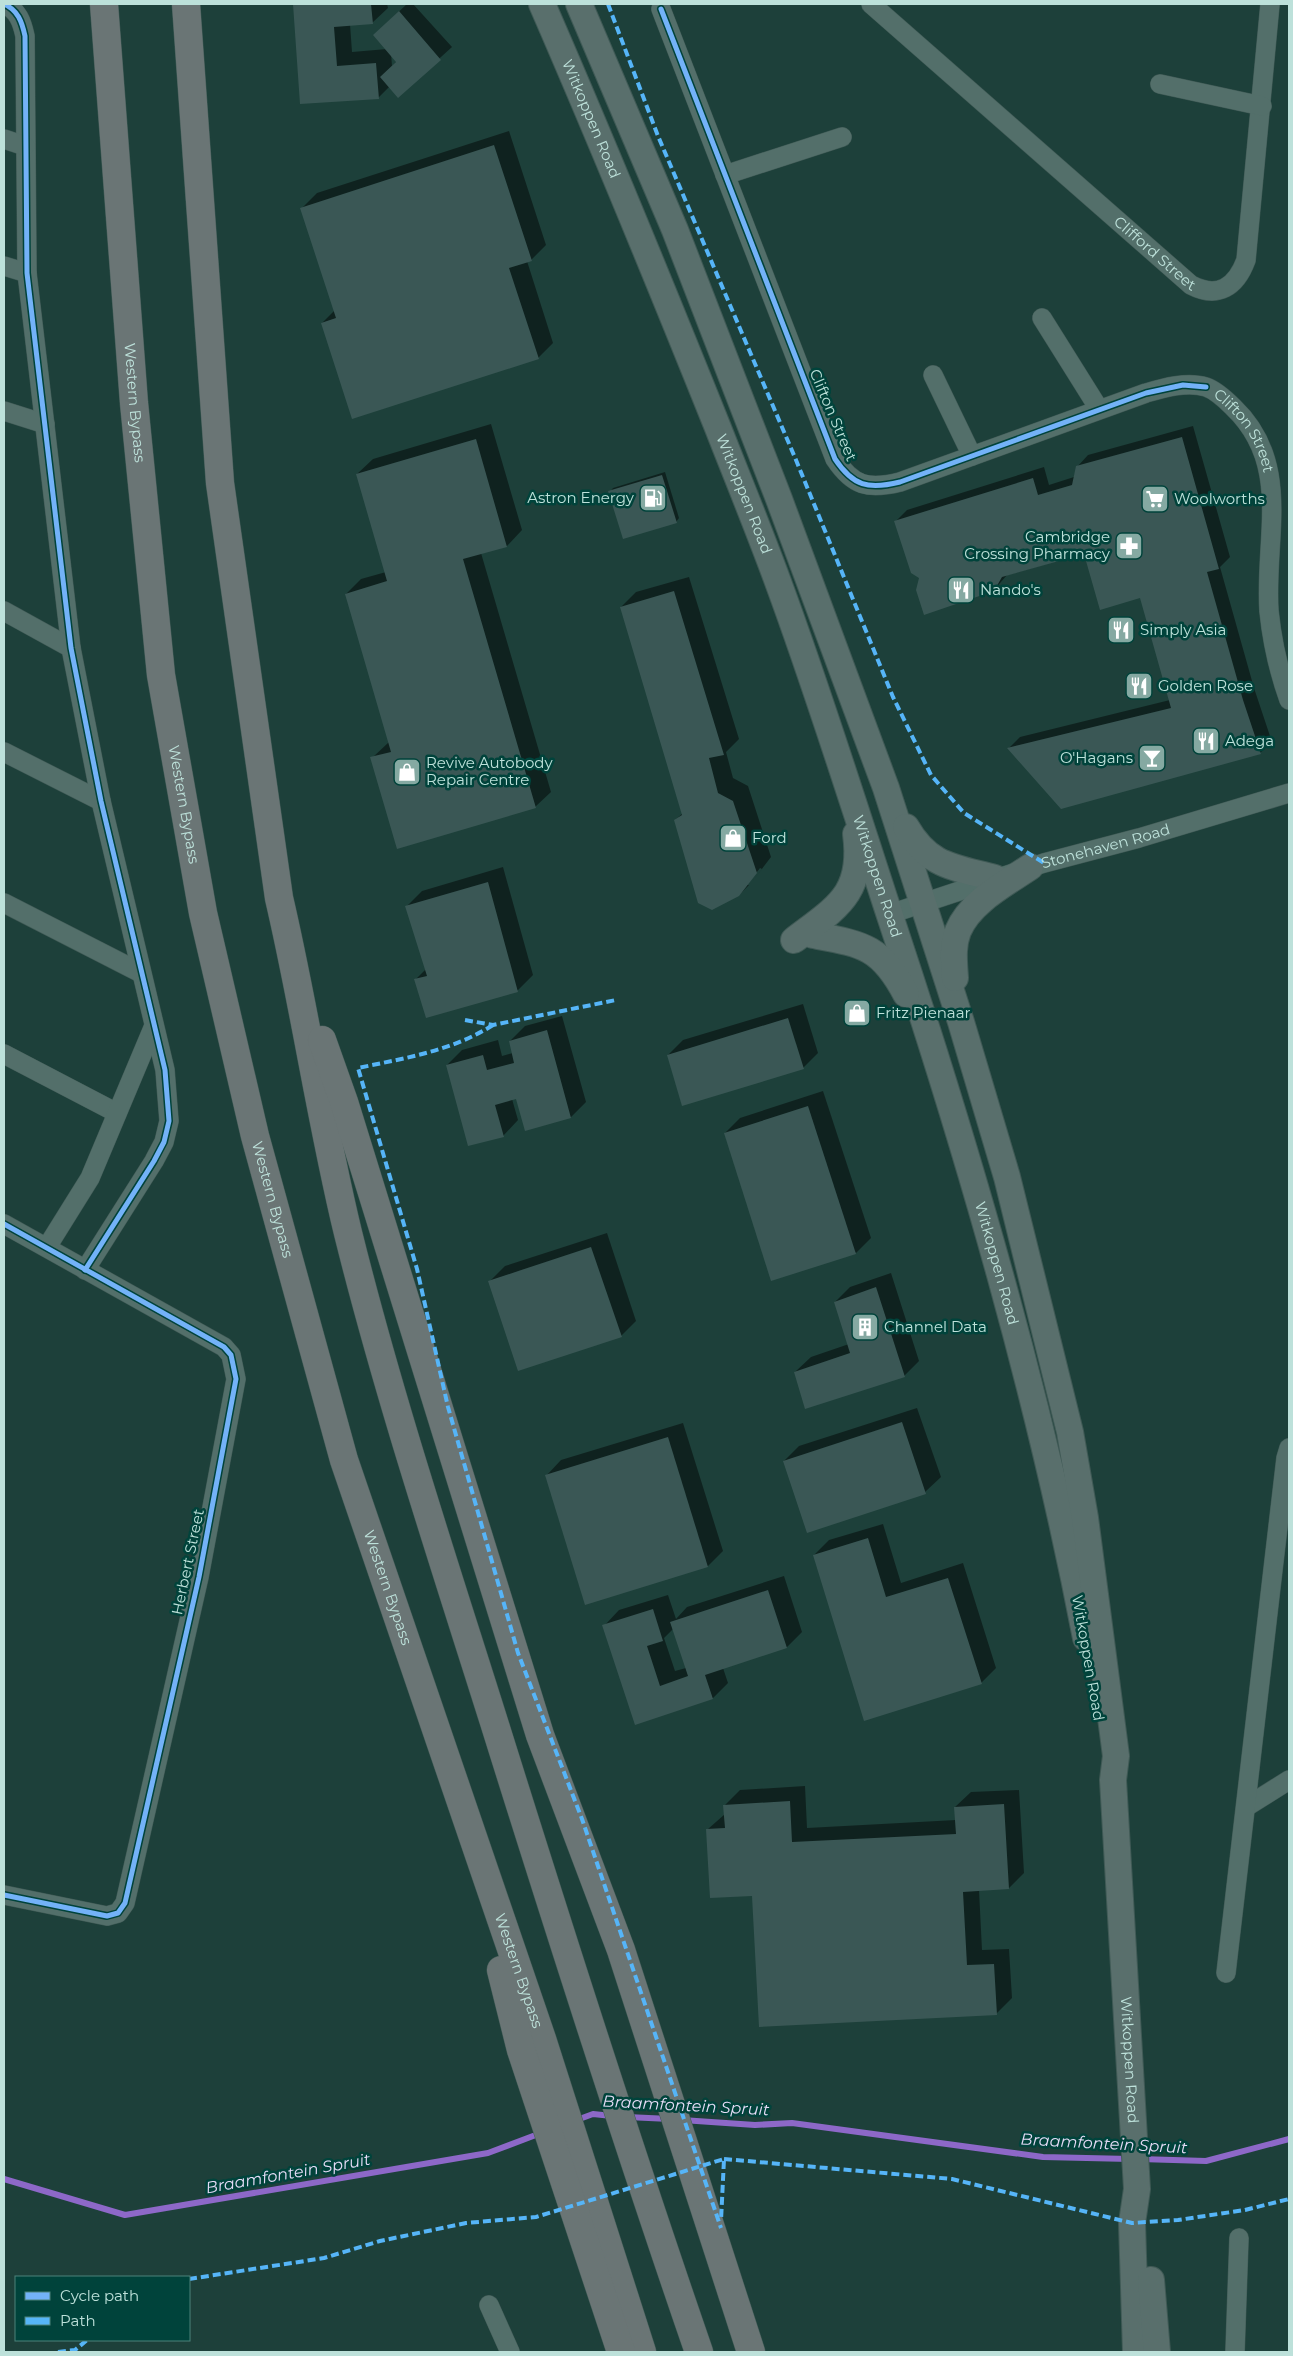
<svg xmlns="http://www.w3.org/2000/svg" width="1293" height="2356" viewBox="0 0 1293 2356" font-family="Montserrat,sans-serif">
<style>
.shadow{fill:#0007;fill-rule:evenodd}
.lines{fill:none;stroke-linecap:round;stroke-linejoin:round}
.stream{stroke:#8d68c8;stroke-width:6}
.building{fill:#3a5755}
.minor-casing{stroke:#405a56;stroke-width:20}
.secondary-casing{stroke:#405a56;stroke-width:28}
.motorway-casing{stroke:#405a56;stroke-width:29}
.minor{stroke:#536f6a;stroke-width:19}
.secondary{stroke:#596f6c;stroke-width:26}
.motorway{stroke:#6a7575;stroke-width:28}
.quiet{stroke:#56b5f8;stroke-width:4;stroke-dasharray:8 4;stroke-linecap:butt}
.cycleway-casing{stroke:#00433b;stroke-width:8}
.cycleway{stroke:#73b2f8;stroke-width:5}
.labels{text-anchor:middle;stroke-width:5;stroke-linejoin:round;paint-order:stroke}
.street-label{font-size:15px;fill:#bde1da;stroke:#00433b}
.poi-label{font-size:15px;fill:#bde1da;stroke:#00433b;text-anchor:start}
.water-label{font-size:16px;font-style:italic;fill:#e5dcf7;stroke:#00433b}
</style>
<rect width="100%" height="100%" fill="#1d403a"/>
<g class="shadow">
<path d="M294,4H387L388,8L372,23L350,24L352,52L387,49L374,35L407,4H413L452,47L398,96L390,86L378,98L301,103ZM391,53L397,61L392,66Z"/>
<polygon points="509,131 546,245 531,260 527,261 553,343 538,358 322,323 335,310 302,208 317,193"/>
<polygon points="491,424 522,530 507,546 481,553 551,792 535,807 372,758 389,742 346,594 361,579 386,572 357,474 373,459"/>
<polygon points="1193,426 1230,557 1220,567 1254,688 1272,742 1260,753 1009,748 1020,737 1170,700 1141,597 1085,553 1007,575 994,590 920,577 896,521 907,510 1044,467 1049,485 1074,477 1077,467 1088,455"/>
<polygon points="665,472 679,518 676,522 610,492 613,488"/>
<polygon points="689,577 739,739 726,752 733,778 748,786 771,857 752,882 762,869 760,868 747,885 749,885 739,895 675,820 683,813 621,607 636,592"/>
<polygon points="503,867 533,975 518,990 427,1016 415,980 426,969 407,906 422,891"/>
<polygon points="803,1004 818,1053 803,1068 668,1055 683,1040"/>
<polygon points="562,1016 586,1102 571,1117 526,1129 517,1097 512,1099 518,1120 503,1136 447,1065 462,1050 498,1040 502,1056 513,1053 510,1041 525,1026"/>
<polygon points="823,1091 871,1238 856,1253 725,1133 740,1118"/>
<polygon points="607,1233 636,1321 621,1336 490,1281 505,1266"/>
<polygon points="891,1273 919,1361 904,1376 795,1372 811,1357 849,1344 835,1302 850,1287"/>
<polygon points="917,1408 941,1477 925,1492 784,1461 799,1446"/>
<polygon points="683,1423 723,1551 708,1566 586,1603 546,1476 561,1460"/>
<polygon points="883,1524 901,1583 963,1563 996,1668 981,1683 814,1555 829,1540"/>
<path d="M784,1576L802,1632L787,1647L723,1668L728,1683L713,1698L636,1723L604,1626L619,1610L668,1595L676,1619L687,1607ZM674,1628L686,1668L675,1671L664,1638Z"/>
<polygon points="805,1786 807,1828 956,1820 955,1807 971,1792 1019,1790 1024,1873 1009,1888 979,1890 982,1950 1009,1949 1012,1998 996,2014 753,1894 708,1829 725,1814 725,1805 740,1790"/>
</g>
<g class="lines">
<g class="stream">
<polyline points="627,2117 670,2119"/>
<polyline points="682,2120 755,2125 792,2123 1043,2157 1130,2159"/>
<polyline points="574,2121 593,2114 612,2116"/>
<polyline points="1140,2159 1206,2161 1289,2139"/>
<polyline points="4,2179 125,2215 488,2153 541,2133"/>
</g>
</g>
<g class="building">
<polygon points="293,4 371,4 373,24 334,27 337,66 376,63 379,99 300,104"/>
<polygon points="399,11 441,60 398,98 380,77 396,62 373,35"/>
<polygon points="494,145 532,261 509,268 539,359 352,419 321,323 336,318 300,208"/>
<polygon points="1182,437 1219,569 1207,572 1243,700 1261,754 1061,809 1007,748 1171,708 1140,598 1100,610 1084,554 1002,577 994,591 924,615 916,590 919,578 911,573 894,521 1033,478 1038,495 1072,485 1076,466"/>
<polygon points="476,439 507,547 463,559 536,808 397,849 370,757 391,752 345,594 387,581 356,474"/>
<polygon points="662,475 677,523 623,539 608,491"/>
<polygon points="674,591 724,755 709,758 718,793 733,801 757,873 739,896 712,910 698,903 674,820 682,815 620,607"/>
<polygon points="488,882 518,992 426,1018 414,979 427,976 405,906"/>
<polygon points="788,1018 804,1069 682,1106 667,1055"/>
<polygon points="547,1030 571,1118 525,1131 516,1099 495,1105 504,1137 468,1146 446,1065 483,1055 487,1070 514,1063 509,1041"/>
<polygon points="808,1106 856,1254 771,1281 724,1133"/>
<polygon points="591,1247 622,1337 518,1371 488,1281"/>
<polygon points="876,1287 905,1377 805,1409 794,1372 850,1353 834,1302"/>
<polygon points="902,1422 926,1494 807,1533 783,1461"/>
<polygon points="668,1437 708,1567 585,1605 545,1475"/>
<polygon points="868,1538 886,1597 948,1578 982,1684 864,1721 813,1555"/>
<polygon points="768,1590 787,1648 705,1675 713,1699 635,1725 602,1625 653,1609 663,1641 647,1646 660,1686 688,1676 670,1622"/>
<polygon points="790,1801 792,1842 956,1834 954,1807 1004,1804 1009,1889 963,1892 967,1965 994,1964 997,2015 759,2027 752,1896 710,1898 706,1829 725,1828 723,1805"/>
</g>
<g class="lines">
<g class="minor-casing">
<g id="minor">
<path d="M4,4C18,10 22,22 25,36L27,273L71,648L101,801L165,1070L169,1121L164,1142L154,1161L85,1270"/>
<path id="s1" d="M871,4L1191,285C1218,299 1236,287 1246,260L1270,4"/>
<path id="s2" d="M661,9L835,459C853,486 868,490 900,482L1146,393C1163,388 1187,381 1206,387C1215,390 1226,400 1233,407C1293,464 1264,538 1269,611C1272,641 1279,672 1289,700"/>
<polyline points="1160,84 1262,106"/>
<polyline points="4,139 25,146"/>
<polyline points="725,175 842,137"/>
<polyline points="4,266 27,273"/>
<polyline points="1042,318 1099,409"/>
<polyline points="933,375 972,456"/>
<polyline points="4,411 45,424"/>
<polyline points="4,611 71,648"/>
<polyline points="4,752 101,801"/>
<polyline points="4,903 141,973"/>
<path id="s3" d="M890,914L1044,863L1139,838L1289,793"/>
<polyline points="4,1054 117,1113"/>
<polyline points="4,1224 224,1347 231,1355 236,1379 199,1577 125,1903 118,1913 107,1916 4,1895"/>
<polyline points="47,1247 90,1178 153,1028"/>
<polyline points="1246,1807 1289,1780"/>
<polyline points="1226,1973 1286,1458 1289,1448"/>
<polyline points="489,2305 510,2352"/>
<polyline points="1235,2352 1239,2238"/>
</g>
</g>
<g class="secondary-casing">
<g id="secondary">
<path id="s4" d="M542,4C603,144 661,286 718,428C738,479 759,530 778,582C819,693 854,806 891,919C969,1154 1039,1394 1086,1638"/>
<path id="s5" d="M579,4L675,230L779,499L886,788L961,1022L1007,1177L1070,1432L1085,1518L1116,1756L1113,1780L1136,2172L1137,2189L1132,2223L1136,2352"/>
<path d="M906,827C929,867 954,867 995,878"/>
<path d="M813,935C862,944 881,946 906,994"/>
<path d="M794,940C837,907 864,894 856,834"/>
<path d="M955,978C954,962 952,946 958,931C970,902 1005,884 1030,867"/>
<polyline points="1151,2280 1157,2352"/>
</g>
</g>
<g class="motorway-casing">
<g id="motorway">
<path id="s6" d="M104,4L134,403L161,675L203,913L255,1136L344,1460L542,2039L642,2352"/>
<path d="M186,4L220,483L279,898C305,1009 321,1122 348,1233C389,1398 443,1560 494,1722C560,1933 627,2144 699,2352"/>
<polyline points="322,1040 344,1102 540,1735 621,1950 751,2352"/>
<polyline points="501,1970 521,2050 621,2352"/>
</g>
</g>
<use href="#minor" class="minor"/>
<use href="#secondary" class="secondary"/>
<use href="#motorway" class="motorway"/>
<g class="quiet">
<polyline points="608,4 658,136 796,460 893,697 931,775 964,813 1044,863"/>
<polyline points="465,1020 493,1025 616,1000"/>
<path d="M493,1025C452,1051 405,1058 358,1068L417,1269L448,1407L518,1653L582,1819L721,2228"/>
<polyline points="724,2159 952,2179 1132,2223 1178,2220 1245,2210 1289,2199"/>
<polyline points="189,2279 324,2258 380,2241 466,2223 536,2217 724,2159 721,2221"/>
<polyline points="58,2352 75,2350 87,2340"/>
</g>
<g class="cycleway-casing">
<g id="cycleway">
<path d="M4,4C18,10 22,22 25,36L27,273L71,648L101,801L165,1070L169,1121L164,1142L154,1161L85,1270"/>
<path d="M661,9L835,459C853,486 868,490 900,482L1146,393L1183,385L1206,387"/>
<polyline points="4,1224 224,1347 231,1355 236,1379 199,1577 125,1903 118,1913 107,1916 4,1895"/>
</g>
</g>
<use href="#cycleway" class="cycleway"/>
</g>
<defs>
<g id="fuel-square" transform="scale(1.4375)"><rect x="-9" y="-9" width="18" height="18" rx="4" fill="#85a9a2" stroke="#00433b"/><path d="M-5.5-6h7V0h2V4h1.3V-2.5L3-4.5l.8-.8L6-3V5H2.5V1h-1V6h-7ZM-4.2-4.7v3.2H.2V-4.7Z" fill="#fff"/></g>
<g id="supermarket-square" transform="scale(1.4375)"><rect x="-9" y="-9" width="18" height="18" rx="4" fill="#85a9a2" stroke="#00433b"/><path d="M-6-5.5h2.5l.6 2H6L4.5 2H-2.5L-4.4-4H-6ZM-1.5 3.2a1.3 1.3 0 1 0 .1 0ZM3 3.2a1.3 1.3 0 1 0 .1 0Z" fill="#fff"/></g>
<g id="pharmacy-square" transform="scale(1.4375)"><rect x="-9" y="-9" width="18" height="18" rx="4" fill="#85a9a2" stroke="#00433b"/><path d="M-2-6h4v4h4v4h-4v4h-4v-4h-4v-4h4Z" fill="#fff"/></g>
<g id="restaurant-square" transform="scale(1.4375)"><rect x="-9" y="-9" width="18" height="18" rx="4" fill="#85a9a2" stroke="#00433b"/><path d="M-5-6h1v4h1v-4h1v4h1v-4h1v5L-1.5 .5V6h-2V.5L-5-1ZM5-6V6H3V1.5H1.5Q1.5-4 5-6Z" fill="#fff"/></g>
<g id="bar-square" transform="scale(1.4375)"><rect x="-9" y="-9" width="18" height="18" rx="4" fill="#85a9a2" stroke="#00433b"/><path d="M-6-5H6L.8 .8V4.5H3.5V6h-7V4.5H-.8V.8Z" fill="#fff"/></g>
<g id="shop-square" transform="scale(1.4375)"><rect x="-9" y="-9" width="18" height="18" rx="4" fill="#85a9a2" stroke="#00433b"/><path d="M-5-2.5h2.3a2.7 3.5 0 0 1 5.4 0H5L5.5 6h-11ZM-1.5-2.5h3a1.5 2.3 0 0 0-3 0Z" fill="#fff"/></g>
<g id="building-square" transform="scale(1.4375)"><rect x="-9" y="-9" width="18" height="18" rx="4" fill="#85a9a2" stroke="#00433b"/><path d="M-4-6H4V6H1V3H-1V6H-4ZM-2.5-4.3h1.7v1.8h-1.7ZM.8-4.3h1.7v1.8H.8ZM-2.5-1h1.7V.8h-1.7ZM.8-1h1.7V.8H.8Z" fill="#fff"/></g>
</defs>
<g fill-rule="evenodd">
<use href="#fuel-square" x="653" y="498"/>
<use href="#supermarket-square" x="1155" y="499"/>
<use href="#pharmacy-square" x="1129" y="546"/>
<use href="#restaurant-square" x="961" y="590"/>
<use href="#restaurant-square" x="1121" y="630"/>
<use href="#restaurant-square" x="1139" y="686"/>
<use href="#restaurant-square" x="1206" y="741"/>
<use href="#bar-square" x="1152" y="758"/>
<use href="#shop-square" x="407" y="772"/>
<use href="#shop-square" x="733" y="838"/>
<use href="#shop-square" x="857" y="1013"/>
<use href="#building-square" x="865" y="1327"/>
</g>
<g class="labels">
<g class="street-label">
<text dy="5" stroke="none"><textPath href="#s4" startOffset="125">Witkoppen Road</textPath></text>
<text dy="5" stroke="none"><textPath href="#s1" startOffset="378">Clifford Street</textPath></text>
<text dy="5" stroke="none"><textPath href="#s6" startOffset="400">Western Bypass</textPath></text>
<text transform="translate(833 415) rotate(67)" y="5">Clifton Street</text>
<text dy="5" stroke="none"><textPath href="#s2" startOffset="941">Clifton Street</textPath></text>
<text dy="5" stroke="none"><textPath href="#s4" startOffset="530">Witkoppen Road</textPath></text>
<text dy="5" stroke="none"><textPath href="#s6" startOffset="805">Western Bypass</textPath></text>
<text dy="5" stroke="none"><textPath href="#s3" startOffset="226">Stonehaven Road</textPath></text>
<text dy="5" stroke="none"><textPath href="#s4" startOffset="935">Witkoppen Road</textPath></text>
<text dy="5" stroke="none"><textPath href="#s6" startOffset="1210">Western Bypass</textPath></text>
<text dy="5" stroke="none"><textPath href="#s4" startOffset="1340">Witkoppen Road</textPath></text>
<text transform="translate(188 1562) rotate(-78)" y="5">Herbert Street</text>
<text dy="5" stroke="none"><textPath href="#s6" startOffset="1615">Western Bypass</textPath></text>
<text transform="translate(1088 1658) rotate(80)" y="5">Witkoppen Road</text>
<text dy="5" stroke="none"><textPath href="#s6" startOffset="2020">Western Bypass</textPath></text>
<text dy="5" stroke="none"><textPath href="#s5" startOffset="2144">Witkoppen Road</textPath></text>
</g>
<g class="poi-label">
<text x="634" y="503" text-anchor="end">Astron Energy</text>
<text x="1174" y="504">Woolworths</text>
<text x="1110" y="542" text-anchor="end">Cambridge<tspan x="1110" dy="17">Crossing Pharmacy</tspan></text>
<text x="980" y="595">Nando's</text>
<text x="1140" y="635">Simply Asia</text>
<text x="1158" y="691">Golden Rose</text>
<text x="1225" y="746">Adega</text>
<text x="1133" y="763" text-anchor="end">O'Hagans</text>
<text x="426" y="768">Revive Autobody<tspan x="426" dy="17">Repair Centre</tspan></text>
<text x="752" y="843">Ford</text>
<text x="876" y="1018">Fritz Pienaar</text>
<text x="884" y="1332">Channel Data</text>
</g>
<g class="water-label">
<text transform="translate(686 2105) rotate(3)" y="6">Braamfontein Spruit</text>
<text transform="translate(1104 2143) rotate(3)" y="6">Braamfontein Spruit</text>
<text transform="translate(288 2173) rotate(-10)" y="6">Braamfontein Spruit</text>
</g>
</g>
<rect width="1293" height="2356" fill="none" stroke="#bde1da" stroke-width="10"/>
<rect x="15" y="2276" width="175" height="65" fill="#00433b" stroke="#4c827b"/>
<rect x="25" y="2292" width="25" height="8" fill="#73b2f8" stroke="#4c827b"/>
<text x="60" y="2301" font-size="15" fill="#bde1da">Cycle path</text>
<rect x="25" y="2317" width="25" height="8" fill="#56b5f8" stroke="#4c827b"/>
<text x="60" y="2326" font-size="15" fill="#bde1da">Path</text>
</svg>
